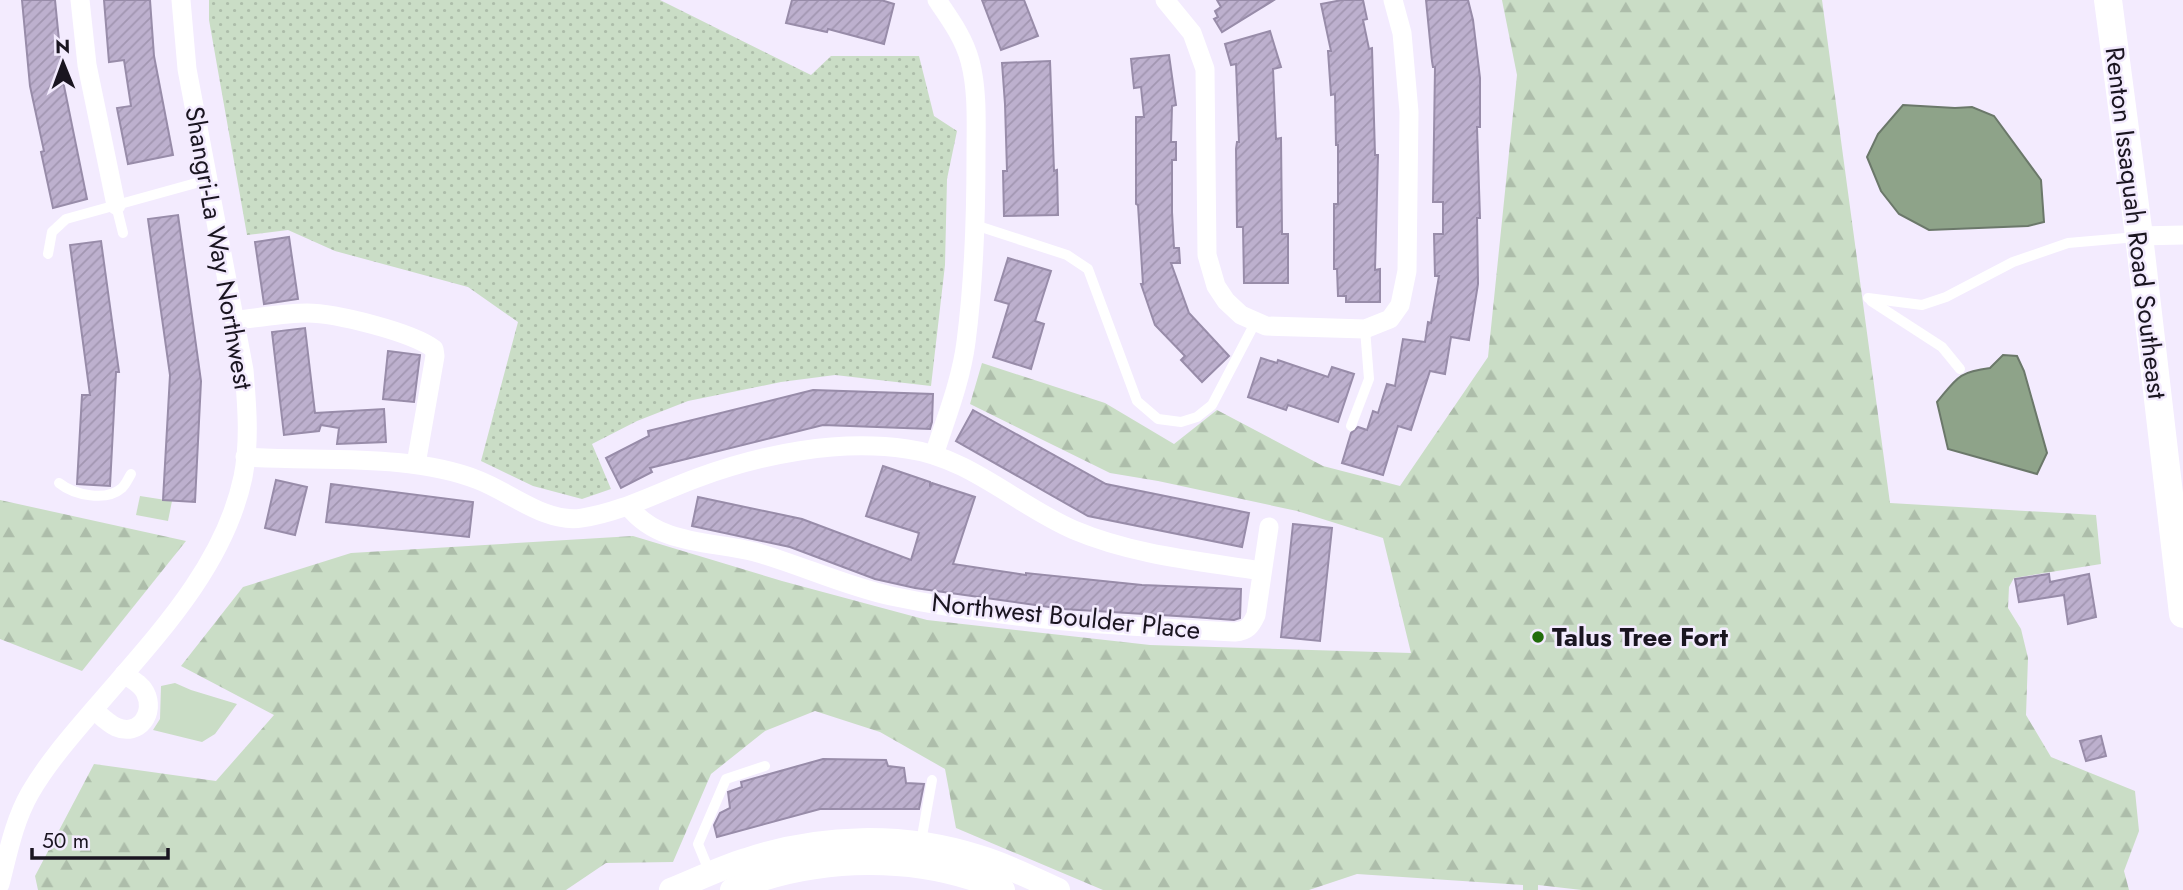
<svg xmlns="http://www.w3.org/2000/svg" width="2183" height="890" viewBox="0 0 2183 890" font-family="Jost,sans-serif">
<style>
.grass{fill:url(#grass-dots)}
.forest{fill:url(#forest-firs)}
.green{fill:#caddc6}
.water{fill:#8ea389;stroke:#6b786a;stroke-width:2}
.building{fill:url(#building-hatch);stroke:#988ca9;stroke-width:2}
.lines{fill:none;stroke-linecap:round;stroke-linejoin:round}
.service{stroke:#fff;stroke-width:10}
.minor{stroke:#fff;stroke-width:19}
.tertiary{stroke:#fff;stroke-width:24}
.secondary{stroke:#fff;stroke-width:28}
.poi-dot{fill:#226c0c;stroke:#f3ebfe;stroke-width:2.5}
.labels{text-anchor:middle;stroke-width:5;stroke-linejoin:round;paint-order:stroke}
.street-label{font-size:26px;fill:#1a1520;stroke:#f3ebfe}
.poi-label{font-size:26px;font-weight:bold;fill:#1a1520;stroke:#f3ebfe;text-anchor:start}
</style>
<defs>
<pattern id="grass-dots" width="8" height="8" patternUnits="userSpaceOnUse" patternTransform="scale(1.75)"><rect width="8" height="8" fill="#caddc6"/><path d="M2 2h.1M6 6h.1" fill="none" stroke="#adbdaa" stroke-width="1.8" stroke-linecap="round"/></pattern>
<pattern id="forest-firs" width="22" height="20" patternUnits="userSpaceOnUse" patternTransform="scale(1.75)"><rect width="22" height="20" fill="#caddc6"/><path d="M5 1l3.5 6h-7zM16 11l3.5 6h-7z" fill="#adbdaa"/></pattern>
<pattern id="building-hatch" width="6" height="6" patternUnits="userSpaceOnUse" patternTransform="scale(1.75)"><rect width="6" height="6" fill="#bdb0ce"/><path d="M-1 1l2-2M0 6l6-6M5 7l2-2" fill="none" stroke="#a296b1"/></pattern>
</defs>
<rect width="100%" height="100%" fill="#f3ebfe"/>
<polygon class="grass" points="209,0 660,0 811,75 831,56 919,56 934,116 957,131 947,179 945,265 931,386 835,375 781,382 688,401 637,421 592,444 611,489 582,499 533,486 481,461 518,322 468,287 335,251 288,230 247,235 209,20"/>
<g class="forest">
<polygon points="1502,0 1822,0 1890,503 2096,515 2101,564 2014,578 2009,587 2008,608 2021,629 2028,658 2026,715 2051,757 2135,791 2139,831 2124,871 2129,890 1582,890 1538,885 1538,890 1523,890 1523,885 1357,874 1309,890 1103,890 956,828 945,769 880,732 815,711 765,731 711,774 673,862 606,863 566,890 38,890 35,876 94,764 216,781 274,715 181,666 243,587 351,553 633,536 782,581 927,620 1150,645 1411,653 1383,538 1297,511 1158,481 1110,473 970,404 982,363 1105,403 1174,444 1217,410 1323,466 1400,486 1488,357 1517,75"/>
<polygon points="0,500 186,541 82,671 0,639"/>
</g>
<g class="green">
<polygon points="140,496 172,501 168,521 136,515"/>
<polygon points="175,683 191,690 237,704 215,734 202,742 153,730 160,719 161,686"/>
</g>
<g class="water">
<polygon points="1903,105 1955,108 1972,107 1994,116 2041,180 2044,222 2028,226 1929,230 1899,214 1881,191 1867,157 1878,134"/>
<path d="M2003,355L2017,356L2024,371L2047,453L2037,474L1948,449L1937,402C1957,378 1958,372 1990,368Z"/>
</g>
<g class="building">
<polygon points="22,0 55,0 63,81 87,199 53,208 41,152 44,151 30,86"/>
<polygon points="104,0 150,0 154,56 173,155 128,164 117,108 131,106 124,60 109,62"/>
<polygon points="792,0 881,0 894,4 884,44 828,29 827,32 786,23"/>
<polygon points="982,0 1024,0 1038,36 1001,50"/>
<polygon points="1217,0 1274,0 1222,32 1214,19 1218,17 1215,11 1221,7"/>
<polygon points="1342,0 1363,0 1367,19 1363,20 1369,49 1372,48 1375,155 1378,155 1375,270 1380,269 1380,302 1346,302 1346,296 1338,296 1337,269 1334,269 1334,204 1338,204 1338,145 1336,145 1335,94 1331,95 1328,51 1331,51 1321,4"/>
<polygon points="1426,0 1468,0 1473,20 1480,78 1480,127 1477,127 1480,218 1477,218 1478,284 1469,340 1451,337 1445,374 1430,371 1411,430 1398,426 1383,475 1342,463 1351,433 1358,427 1367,430 1373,411 1378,413 1387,384 1395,386 1403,339 1425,342 1428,322 1431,323 1439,276 1435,276 1434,234 1443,234 1443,202 1433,202 1435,67 1433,67 1432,61"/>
<polygon points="1270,31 1281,67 1273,69 1276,139 1281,138 1282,234 1288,234 1288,283 1244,283 1243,227 1237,227 1236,149 1237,142 1239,142 1236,64 1231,65 1225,44"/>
<polygon points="1169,55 1176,105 1172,106 1171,142 1176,142 1176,160 1172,160 1172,212 1174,248 1179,248 1180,263 1171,263 1189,313 1229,356 1202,382 1181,360 1185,356 1155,325 1141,284 1143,284 1138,205 1136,204 1136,117 1144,117 1141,87 1134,88 1131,59"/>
<polygon points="1050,61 1054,171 1057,170 1058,215 1004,216 1003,171 1007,171 1005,104 1002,63"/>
<polygon points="178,215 201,381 195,502 163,500 170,375 148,219"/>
<polygon points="289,237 298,299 264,304 255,242"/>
<polygon points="101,241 119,372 116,372 110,486 77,484 82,395 90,395 70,245"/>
<polygon points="1008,258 1051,271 1035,321 1044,324 1031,369 993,357 1009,304 995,300"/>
<polygon points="305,328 315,413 384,409 386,442 337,444 339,428 321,425 319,431 284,435 272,332"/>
<polygon points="388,351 420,355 414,402 383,399"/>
<polygon points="1261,358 1277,363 1278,360 1328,377 1332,367 1354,374 1338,422 1288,405 1286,410 1248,397"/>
<polygon points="813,390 933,394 932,422 930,429 823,425 650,468 652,472 621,488 606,458 649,436 648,431"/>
<polygon points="973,410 1106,484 1249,513 1242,547 1088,516 956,441"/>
<polygon points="883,466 930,482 930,487 932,483 975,497 953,564 1026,575 1026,573 1142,585 1241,589 1240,618 1234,620 1193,617 1063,609 915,588 875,579 790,547 692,526 698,497 802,519 911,560 919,533 866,516"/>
<polygon points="276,480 307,487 295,535 265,528"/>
<polygon points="331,484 473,502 469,537 326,522"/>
<polygon points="1293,524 1332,528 1320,641 1281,637"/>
<polygon points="2049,574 2050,582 2089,574 2096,617 2068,624 2064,595 2019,602 2015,579"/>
<polygon points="2101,736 2106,756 2086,761 2080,741"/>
<polygon points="823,759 886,760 888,766 904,768 906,783 924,784 919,809 820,809 717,837 714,825 720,813 730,808 728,792 742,787 741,782"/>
</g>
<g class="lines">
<g class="service">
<polyline points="116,205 123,233"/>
<polyline points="975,225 1067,255 1088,269 1137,401 1158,419 1181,422 1197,417 1212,405 1255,323"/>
<polyline points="48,254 52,232 66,219 207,180"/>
<polyline points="1868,298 1922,305 1946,297 2013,262 2068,243 2137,237"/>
<polyline points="1871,301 1942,347 1960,369"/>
<polyline points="1351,426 1369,379 1365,329"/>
<path d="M59,483C74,495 106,502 122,488C126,484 128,479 131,474"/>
<polyline points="921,842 932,780"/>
<polyline points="710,873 698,844 726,779 765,766"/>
</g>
<g class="minor">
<polyline points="80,0 87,65 116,205"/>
<polyline points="1165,0 1192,33 1205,69 1207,255 1216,286 1226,301 1241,315 1266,326 1365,329 1390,319 1400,305 1407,271 1409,112 1402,33 1393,0"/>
<polyline points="2139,236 2183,235"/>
<path d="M236,320C259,318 284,313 307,313C335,313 412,332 434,349L435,356L416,464"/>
<path d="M934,455C946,418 961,381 966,342C974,281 976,218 976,156C976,125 978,91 970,61C964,38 950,19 937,0"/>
<path d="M245,457C319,462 410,453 478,480C510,492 546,524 582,518C622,512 659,492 697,478C762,454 838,439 907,449C969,457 1018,506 1074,530C1133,555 1199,561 1261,571"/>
<path d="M629,507C659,545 710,541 755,552C801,565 845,586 891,596C1004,620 1120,626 1235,632C1247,631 1251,626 1256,615L1269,527"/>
<path d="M94,710C101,716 108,723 116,727C139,737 156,713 145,692C141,684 131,679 124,674"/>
<path d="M0,884C8,853 14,821 30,793C48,762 72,735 95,708C153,640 224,568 243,477C250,442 247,406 244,370L187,69L181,0"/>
</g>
<g class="tertiary">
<path d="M671,890C696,880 720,868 746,860C820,835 904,833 979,857C1006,865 1032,878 1058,890"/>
<path d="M732,890C817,855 919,853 1003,890"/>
</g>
<polyline class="secondary" points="2108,0 2139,236 2183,614"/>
</g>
<circle class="poi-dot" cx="1538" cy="637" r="7"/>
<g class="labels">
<g class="street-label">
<text transform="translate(2136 223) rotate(83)" y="9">Renton Issaquah Road Southeast</text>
<text transform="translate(219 248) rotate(80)" y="9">Shangri-La Way Northwest</text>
<text transform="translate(1066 616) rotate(6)" y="9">Northwest Boulder Place</text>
</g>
<g class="poi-label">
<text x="1552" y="646">Talus Tree Fort</text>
</g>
</g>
<g transform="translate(63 63) rotate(359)" stroke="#f3ebfe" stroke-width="5" paint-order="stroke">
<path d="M0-5L12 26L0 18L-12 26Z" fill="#1a1520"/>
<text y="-10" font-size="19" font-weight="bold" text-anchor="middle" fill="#1a1520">N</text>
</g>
<path d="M32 848v10h136v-10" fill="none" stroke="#1a1520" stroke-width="3.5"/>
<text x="42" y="848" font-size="21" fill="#1a1520" stroke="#f3ebfe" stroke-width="5" paint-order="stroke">50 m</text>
</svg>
